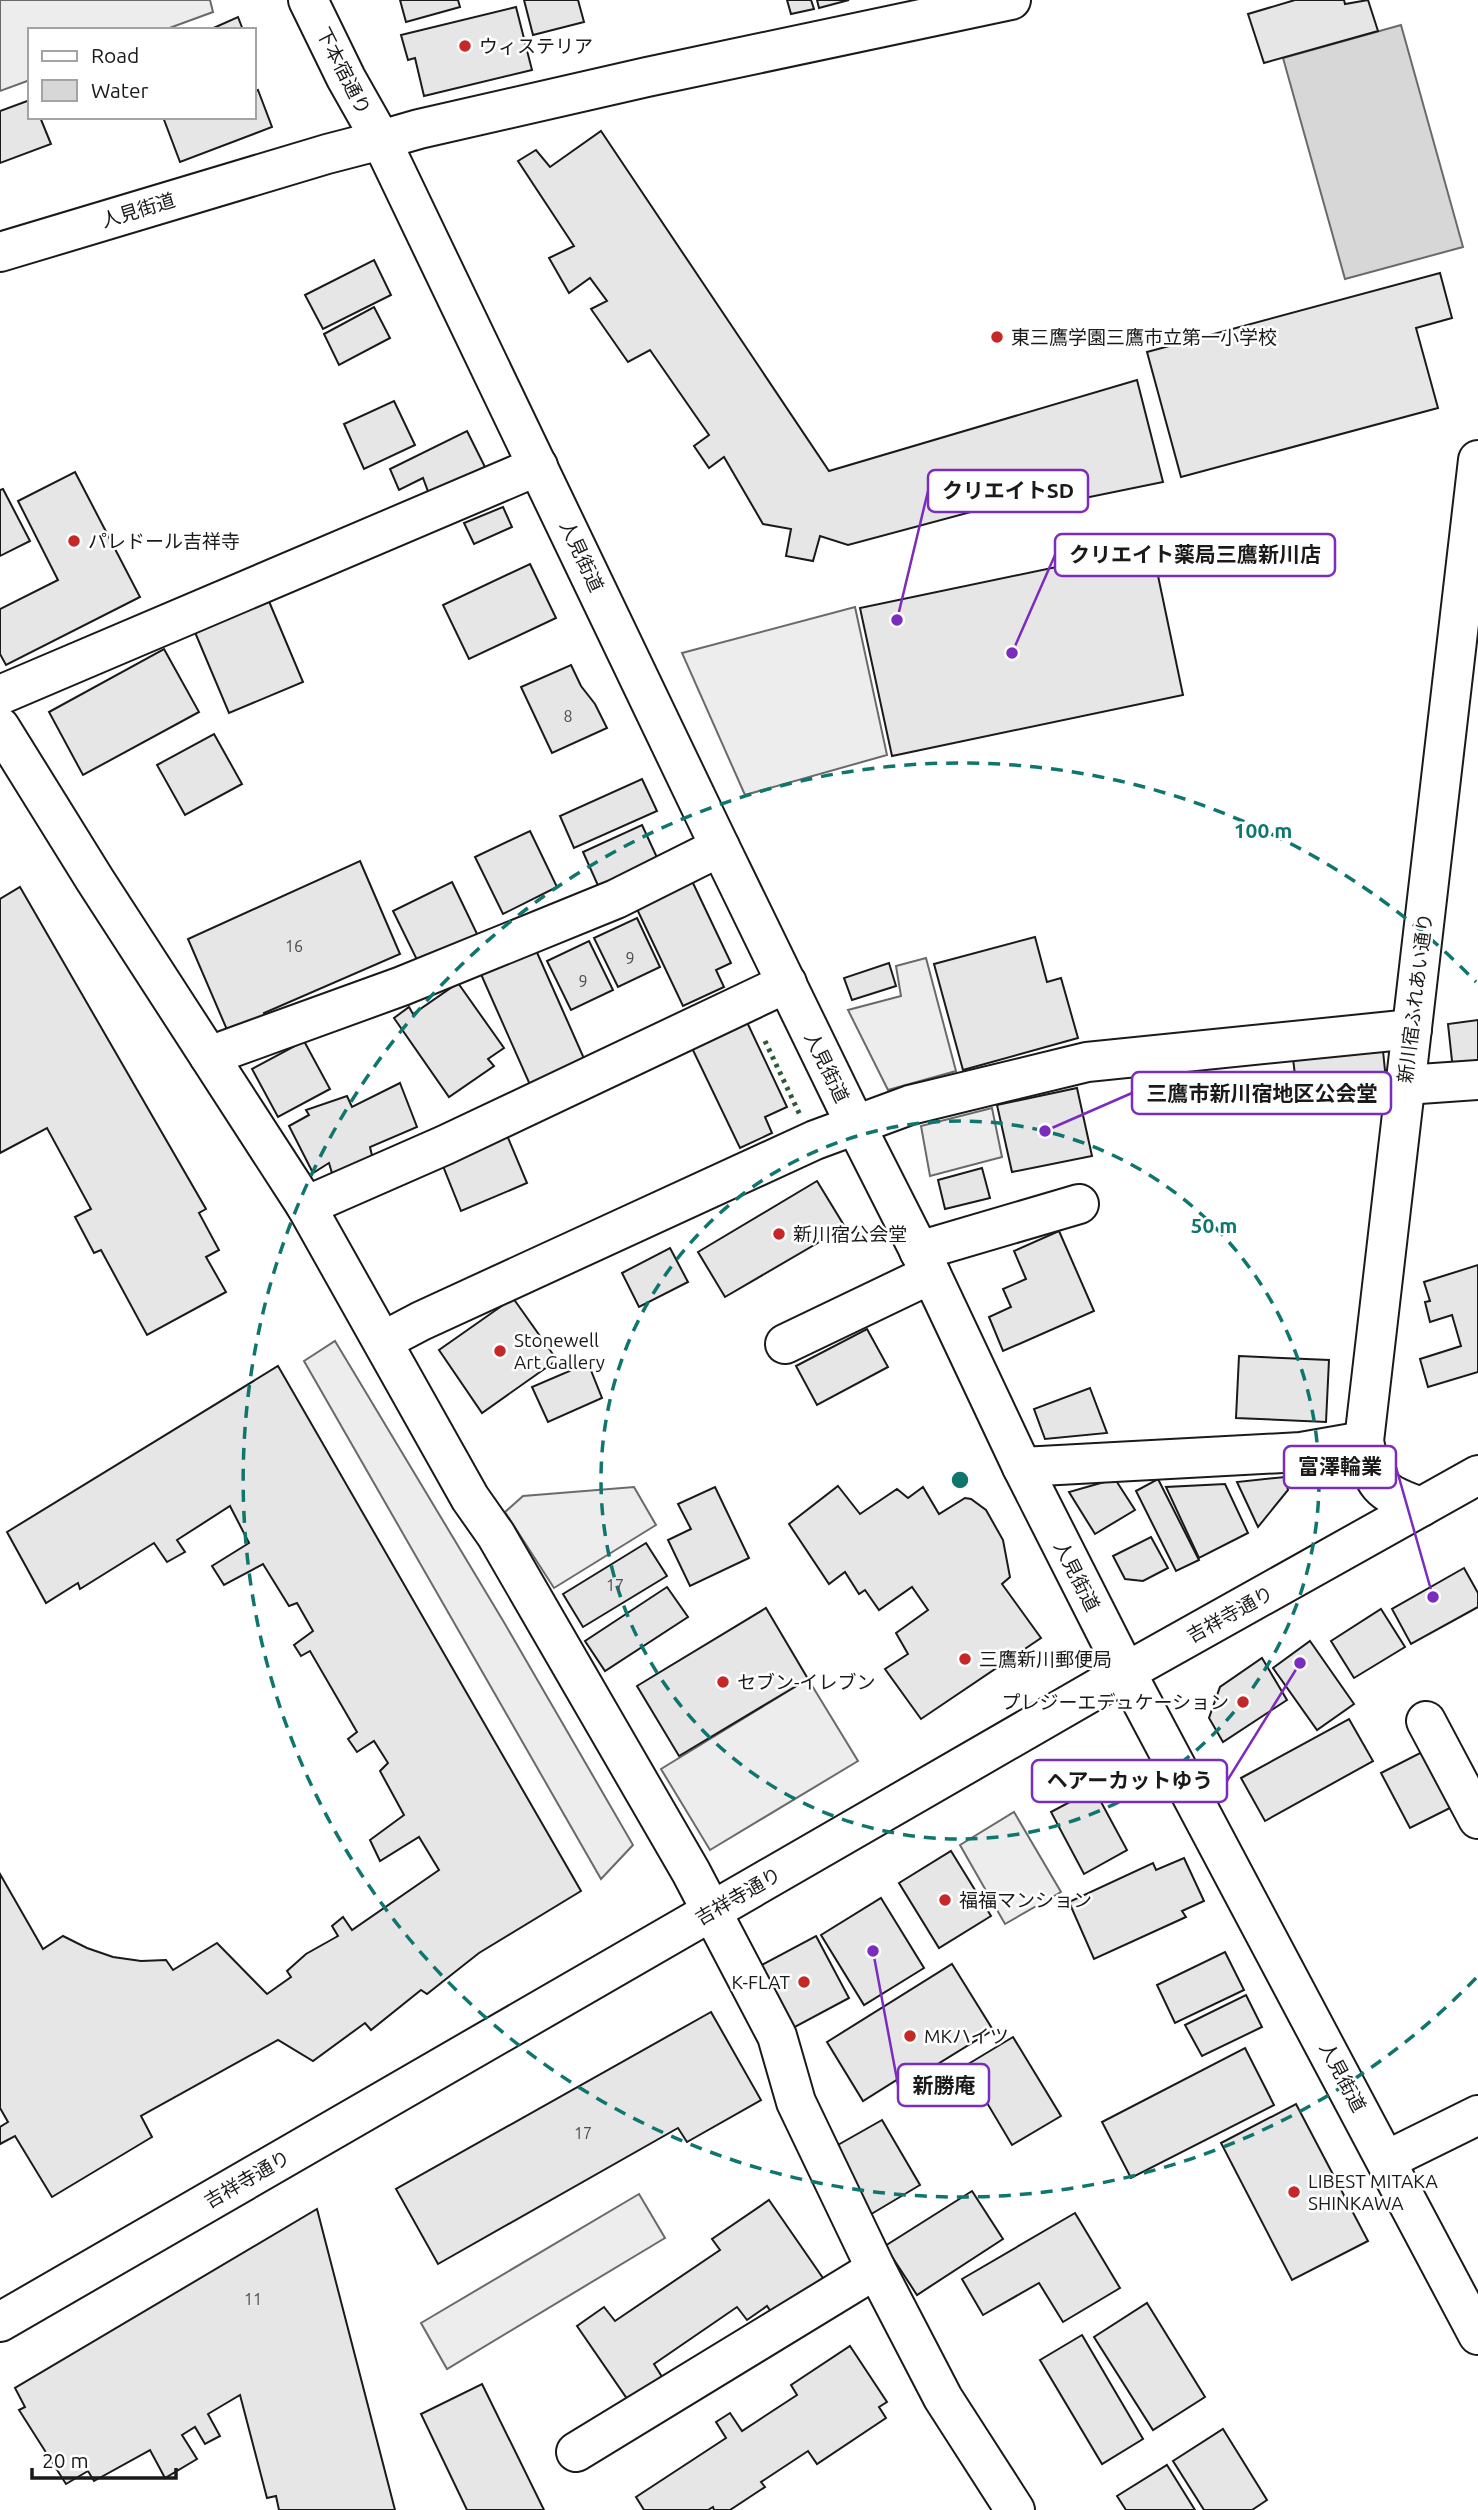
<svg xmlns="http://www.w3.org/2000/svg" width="1478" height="2510" viewBox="0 0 1478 2510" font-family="Ubuntu,'Noto Sans JP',sans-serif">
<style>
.built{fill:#ededed;stroke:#6a6a6a;stroke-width:2}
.water{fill:#d7d7d7;stroke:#6a6a6a;stroke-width:2}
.building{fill:#e6e6e6;stroke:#1a1a1a;stroke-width:2}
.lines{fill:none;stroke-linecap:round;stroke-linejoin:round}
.minor-casing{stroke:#1a1a1a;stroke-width:42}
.major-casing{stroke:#1a1a1a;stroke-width:42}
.minor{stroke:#fff;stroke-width:38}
.major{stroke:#fff;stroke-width:38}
.hedge{stroke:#2b5a34;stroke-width:5;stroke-dasharray:3.5 5;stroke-linecap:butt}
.ring{fill:none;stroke:#0f766e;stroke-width:3.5;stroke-dasharray:12 9}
.poi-dot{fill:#c62828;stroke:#fff;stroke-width:2.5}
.labels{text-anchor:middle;stroke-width:5;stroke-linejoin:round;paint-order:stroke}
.number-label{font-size:16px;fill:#4d4d4d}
.poi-label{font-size:19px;fill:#1a1a1a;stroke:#fff;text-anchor:start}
.street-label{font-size:19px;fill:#1a1a1a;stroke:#fff}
.centre{fill:#0f766e;stroke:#fff;stroke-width:3.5}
.ring-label{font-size:21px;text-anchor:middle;font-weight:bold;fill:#0f766e;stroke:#fff;stroke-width:5;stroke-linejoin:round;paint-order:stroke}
.leader{fill:none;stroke:#7b2cbf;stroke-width:2.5}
.callout-dot{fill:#7b2cbf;stroke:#fff;stroke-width:2.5}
.callout{fill:#fff;stroke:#7b2cbf;stroke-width:2.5}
.callout-label{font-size:21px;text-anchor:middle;font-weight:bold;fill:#1a1a1a}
</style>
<rect width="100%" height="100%" fill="#fff"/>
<g class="built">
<polygon points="0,0 210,0 213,12 164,30 30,30 30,80 0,91"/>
<polygon points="855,607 887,755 745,795 682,653"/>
<polygon points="926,958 956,1071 888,1090 848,1010 901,996 896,966"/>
<polygon points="992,1108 1002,1157 930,1176 921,1126"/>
<polygon points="335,1341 505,1624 633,1845 601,1879 304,1361"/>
<polygon points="634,1487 656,1525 554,1588 505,1512 523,1496"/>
<polygon points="808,1679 858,1761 710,1850 661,1769"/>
<polygon points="1014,1812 1061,1892 1005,1924 960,1845"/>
<polygon points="639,2194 665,2238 447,2369 421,2323"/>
</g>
<polygon class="water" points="1401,25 1463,247 1345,279 1283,58"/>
<g class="building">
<polygon points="400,0 458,0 460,7 406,22"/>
<polygon points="524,0 578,0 584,22 533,35"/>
<polygon points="787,0 811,0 814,9 791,14"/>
<polygon points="817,0 849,0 819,8"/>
<polygon points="1295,0 1344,0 1345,4 1368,0 1378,31 1264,63 1248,14"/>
<polygon points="516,7 532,70 424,96 415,58 408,60 401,35"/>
<polygon points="238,17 243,30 209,30"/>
<polygon points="258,90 272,127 180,162 163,117 254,117 254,92"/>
<polygon points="30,100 30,117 40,117 51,144 0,163 0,111"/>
<polygon points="601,131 829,471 1137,380 1163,482 1031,509 1023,498 848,545 820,536 813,561 786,556 791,529 763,524 724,457 709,468 694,446 709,435 650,350 628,362 591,309 607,301 590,278 569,293 549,258 574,246 518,161 536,150 550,167"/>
<polygon points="374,260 391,295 323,329 305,295"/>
<polygon points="1440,273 1452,318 1416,328 1438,408 1181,477 1147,352"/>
<polygon points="374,307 390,338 339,365 324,334"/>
<polygon points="394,401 415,445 364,469 344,424"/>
<polygon points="467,431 485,467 429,494 423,478 399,490 390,469"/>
<polygon points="75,472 140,597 6,665 0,654 0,609 58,580 18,501"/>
<polygon points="3,489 30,541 0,556 0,490"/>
<polygon points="503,507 512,527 474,544 464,523"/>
<polygon points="1152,547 1183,695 892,756 860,608"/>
<polygon points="530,564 556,618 469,659 443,605"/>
<polygon points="268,599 303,682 229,713 194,630"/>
<polygon points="164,649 199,712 83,775 49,712"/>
<polygon points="571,665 581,686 595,704 607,728 552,753 521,687"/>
<polygon points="214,734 242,784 185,815 157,765"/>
<polygon points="642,779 657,811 574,848 560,816"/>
<polygon points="642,825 660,864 600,890 583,852"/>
<polygon points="530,831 557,887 503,914 475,857"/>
<polygon points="360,861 400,954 264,1013 272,1030 234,1046 188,939"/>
<polygon points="692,881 731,963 716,970 724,987 683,1006 636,907"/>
<polygon points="452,882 479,938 420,966 393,911"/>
<polygon points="20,887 206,1209 199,1213 219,1250 206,1257 226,1292 147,1335 101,1250 94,1253 75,1217 91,1209 47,1128 0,1153 0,899"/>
<polygon points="637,918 660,967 618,987 594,938"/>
<polygon points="1035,937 1047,982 1061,978 1078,1038 963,1070 934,964"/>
<polygon points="589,941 613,990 571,1010 547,961"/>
<polygon points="535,948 586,1063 531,1087 480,972"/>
<polygon points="889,963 896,986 852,1000 844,978"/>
<polygon points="458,983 504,1048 488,1059 494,1066 449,1097 394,1018 409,1007 413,1014"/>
<polygon points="745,1018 787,1107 765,1117 772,1133 740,1148 690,1044"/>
<polygon points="1478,1020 1478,1067 1453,1070 1448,1024"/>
<polygon points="304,1041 330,1089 278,1117 252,1069"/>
<polygon points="1382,1041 1388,1100 1299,1109 1292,1050"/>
<polygon points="400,1083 417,1127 370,1147 374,1164 334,1180 329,1163 313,1173 289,1126 309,1115 306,1110 347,1096 352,1107"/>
<polygon points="1077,1088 1092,1156 1012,1172 997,1105"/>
<polygon points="506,1133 527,1183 461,1211 441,1161"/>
<polygon points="982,1168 990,1198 945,1209 938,1180"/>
<polygon points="817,1181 845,1227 725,1297 698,1252"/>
<polygon points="1059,1231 1094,1311 1003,1351 989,1317 1011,1307 1003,1289 1026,1279 1014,1251"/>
<polygon points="670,1248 688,1282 639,1307 622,1273"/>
<polygon points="1478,1265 1478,1372 1428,1387 1420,1359 1461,1346 1452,1315 1430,1322 1425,1302 1430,1301 1424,1282"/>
<polygon points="513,1298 557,1360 482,1413 439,1350"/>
<polygon points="867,1329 888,1367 817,1405 796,1366"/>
<polygon points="1239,1356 1329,1360 1326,1422 1236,1418"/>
<polygon points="588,1363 602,1398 548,1422 532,1387"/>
<polygon points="278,1366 581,1891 479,1953 427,1994 421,1990 371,2030 365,2023 313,2061 278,2040 141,2116 152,2137 52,2197 15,2136 0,2144 0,2127 8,2122 0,2108 0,1874 43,1949 63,1936 87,1948 113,1957 141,1961 166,1960 173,1970 217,1943 267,1994 291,1977 287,1971 306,1954 338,1936 332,1926 343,1917 352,1930 439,1870 419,1837 380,1861 370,1840 404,1815 380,1771 388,1763 374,1741 357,1752 348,1739 357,1732 310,1651 301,1656 294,1645 313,1631 297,1603 289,1606 263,1564 224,1585 212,1566 249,1543 230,1506 177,1540 185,1552 167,1562 154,1543 80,1589 78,1583 46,1603 7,1532"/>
<polygon points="1090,1388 1107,1433 1045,1439 1034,1409"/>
<polygon points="1285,1477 1288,1490 1258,1527 1237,1482"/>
<polygon points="1115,1479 1135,1510 1095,1534 1069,1492"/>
<polygon points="1158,1479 1199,1560 1176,1571 1136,1491"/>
<polygon points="1225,1484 1248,1533 1199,1558 1166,1487"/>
<polygon points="838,1486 860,1514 897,1489 908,1498 923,1487 939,1514 965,1498 971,1499 986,1510 1003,1540 1010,1577 1002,1584 1041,1638 921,1719 885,1669 908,1654 896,1633 928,1610 912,1587 879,1610 865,1590 859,1594 845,1572 829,1584 789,1524"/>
<polygon points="715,1487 749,1558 690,1586 668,1540 691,1529 678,1504"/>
<polygon points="1151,1537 1168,1568 1143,1581 1125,1579 1113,1556"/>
<polygon points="646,1543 667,1576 583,1627 563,1594"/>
<polygon points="1464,1568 1478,1593 1478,1607 1411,1644 1392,1609"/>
<polygon points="667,1587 688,1617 605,1671 585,1641"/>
<polygon points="766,1608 808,1679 679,1756 637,1686"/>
<polygon points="1381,1609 1405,1647 1354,1678 1331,1641"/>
<polygon points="1310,1641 1354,1704 1317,1730 1273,1668"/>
<polygon points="1262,1658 1287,1700 1223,1742 1209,1718 1220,1687"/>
<polygon points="1349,1719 1373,1761 1265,1821 1241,1778"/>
<polygon points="1426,1750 1454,1806 1410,1828 1381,1773"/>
<polygon points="1094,1789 1127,1850 1084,1874 1051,1812"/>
<polygon points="951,1851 991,1916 939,1948 899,1883"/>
<polygon points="1184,1858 1204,1901 1182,1911 1186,1917 1094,1959 1069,1902 1153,1863 1156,1870"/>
<polygon points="881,1898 924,1968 864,2005 821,1935"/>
<polygon points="816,1936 849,1998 793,2028 760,1966"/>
<polygon points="1225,1952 1244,1990 1175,2023 1157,1985"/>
<polygon points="952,1964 993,2030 923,2073 919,2066 863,2101 827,2042"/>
<polygon points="1246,1995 1262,2027 1202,2056 1185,2025"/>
<polygon points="711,2012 761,2100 687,2142 678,2128 438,2264 396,2189"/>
<polygon points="1013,2037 1061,2116 1012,2145 980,2091 970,2097 955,2072"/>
<polygon points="1245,2048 1274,2105 1131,2178 1102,2122"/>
<polygon points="1296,2104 1368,2241 1292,2280 1221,2143"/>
<polygon points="882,2120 920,2185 868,2216 829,2150"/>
<polygon points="972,2191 1003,2239 917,2295 885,2246"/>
<polygon points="769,2200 825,2281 774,2316 767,2306 747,2320 737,2307 654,2364 664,2380 630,2403 577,2326 604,2307 615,2321 720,2250 712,2239"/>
<polygon points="317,2209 395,2510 279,2510 276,2496 267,2498 240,2395 208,2414 220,2436 205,2444 195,2427 182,2435 197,2459 165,2478 150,2450 94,2481 88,2471 66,2484 19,2410 25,2407 15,2388"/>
<polygon points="1075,2213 1120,2288 1063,2322 1039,2283 983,2315 962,2279"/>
<polygon points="1147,2303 1205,2397 1153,2430 1094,2337"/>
<polygon points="1082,2335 1143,2439 1102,2464 1040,2360"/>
<polygon points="850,2346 887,2402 879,2407 886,2418 817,2464 808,2451 761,2482 765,2487 730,2510 714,2510 713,2507 708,2510 644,2510 636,2497 726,2438 716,2422 730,2413 742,2431 797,2395 791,2385"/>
<polygon points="482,2384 544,2510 467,2510 421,2414"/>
<polygon points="1223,2429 1267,2500 1252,2510 1204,2510 1173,2461"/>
<polygon points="1167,2465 1195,2510 1126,2510 1117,2496"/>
</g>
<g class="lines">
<g class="minor-casing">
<g id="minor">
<polyline points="308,0 346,78 381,140 419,129 647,77 1011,0"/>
<polyline points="0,695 538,466"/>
<polyline points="0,727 95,880 306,1206 470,1498 496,1535 691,1872 777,2036 796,2102 876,2269 943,2398 1015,2510"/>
<polyline points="209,1056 402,986 616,899 720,847"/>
<polyline points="1405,1085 1478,1080"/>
<polyline points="306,1206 445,1145 787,983"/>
<polyline points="919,1251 1079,1204"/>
<polyline points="383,1341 421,1321 815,1140 910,1105 1087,1062 1412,1029"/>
<polyline points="785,1344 931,1274"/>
<polyline points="1022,1467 1301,1452 1364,1441"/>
<path d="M1421,1507C1378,1492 1373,1486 1364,1441L1478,460"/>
<polyline points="1426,1721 1478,1819"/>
<polyline points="1387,2160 1478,2115"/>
<polyline points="576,2452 876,2269"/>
</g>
</g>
<g class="major-casing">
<g id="major">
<polyline points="0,252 327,154 381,140 720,847 855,1124 931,1274 1022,1467 1126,1672 1478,2335"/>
<polyline points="0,2322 1126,1672 1478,1475"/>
</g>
</g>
<use href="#minor" class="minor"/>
<use href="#major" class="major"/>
<polyline class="hedge" points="765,1041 800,1115"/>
</g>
<g class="ring">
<circle cx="960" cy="1480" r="359"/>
<path d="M1476 1978A717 717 0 1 1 1476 982"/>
</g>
<g class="poi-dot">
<circle cx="465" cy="46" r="7"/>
<circle cx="997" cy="337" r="7"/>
<circle cx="74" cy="541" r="7"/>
<circle cx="779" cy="1234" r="7"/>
<circle cx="500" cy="1351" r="7"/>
<circle cx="965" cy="1659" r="7"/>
<circle cx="723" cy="1682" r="7"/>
<circle cx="1243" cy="1702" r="7"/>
<circle cx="945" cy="1900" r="7"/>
<circle cx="804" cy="1982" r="7"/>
<circle cx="910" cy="2036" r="7"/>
<circle cx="1294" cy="2192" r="7"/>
</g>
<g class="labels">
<g class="number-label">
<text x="568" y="722">8</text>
<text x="294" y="952">16</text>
<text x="630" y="964">9</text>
<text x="583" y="987">9</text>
<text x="615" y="1591">17</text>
<text x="583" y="2139">17</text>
<text x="253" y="2305">11</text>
</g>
<g class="poi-label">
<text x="479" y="53">ウィステリア</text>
<text x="1011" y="344">東三鷹学園三鷹市立第一小学校</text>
<text x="88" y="548">パレドール吉祥寺</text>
<text x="793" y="1241">新川宿公会堂</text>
<text x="514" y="1347">Stonewell<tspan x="514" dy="22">Art Gallery</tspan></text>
<text x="979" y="1666">三鷹新川郵便局</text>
<text x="737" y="1689">セブン-イレブン</text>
<text x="1229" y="1709" text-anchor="end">プレジーエデュケーション</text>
<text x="959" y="1907">福福マンション</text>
<text x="790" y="1989" text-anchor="end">K-FLAT</text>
<text x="924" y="2043">MKハイツ</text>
<text x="1308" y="2188">LIBEST MITAKA<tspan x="1308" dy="22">SHINKAWA</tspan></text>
</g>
<g class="street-label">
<text transform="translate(344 71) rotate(63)" y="7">下本宿通り</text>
<text transform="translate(138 210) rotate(-17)" y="7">人見街道</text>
<text transform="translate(582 556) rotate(65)" y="7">人見街道</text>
<text transform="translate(1415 998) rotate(-83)" y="7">新川宿ふれあい通り</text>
<text transform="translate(827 1067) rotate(64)" y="7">人見街道</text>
<text transform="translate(1077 1576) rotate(63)" y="7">人見街道</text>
<text transform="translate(1230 1614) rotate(-29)" y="7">吉祥寺通り</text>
<text transform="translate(738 1896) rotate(-30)" y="7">吉祥寺通り</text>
<text transform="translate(1343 2077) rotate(62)" y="7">人見街道</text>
<text transform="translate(247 2179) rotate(-30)" y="7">吉祥寺通り</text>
</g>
</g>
<circle cx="960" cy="1480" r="10" class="centre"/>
<g class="ring-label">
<text x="1263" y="838">100 m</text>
<text x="1214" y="1233">50 m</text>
</g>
<path class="leader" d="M897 620L928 491M1012 653L1055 555M1045 1131L1132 1093M1433 1597L1396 1467M1300 1663L1227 1781M873 1951L898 2085"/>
<g class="callout-dot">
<circle cx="897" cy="620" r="7"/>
<circle cx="1012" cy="653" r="7"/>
<circle cx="1045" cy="1131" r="7"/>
<circle cx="1433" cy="1597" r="7"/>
<circle cx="1300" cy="1663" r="7"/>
<circle cx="873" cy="1951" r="7"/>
</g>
<g class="callout">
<rect x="928" y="470" width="160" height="42" rx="7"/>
<rect x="1055" y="534" width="280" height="42" rx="7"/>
<rect x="1132" y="1072" width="259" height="42" rx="7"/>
<rect x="1284" y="1446" width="112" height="42" rx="7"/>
<rect x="1032" y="1760" width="195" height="42" rx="7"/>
<rect x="898" y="2064" width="91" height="42" rx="7"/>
</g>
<g class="callout-label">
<text x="1008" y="498">クリエイトSD</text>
<text x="1195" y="562">クリエイト薬局三鷹新川店</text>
<text x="1262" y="1101">三鷹市新川宿地区公会堂</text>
<text x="1340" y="1474">富澤輪業</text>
<text x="1130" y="1788">ヘアーカットゆう</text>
<text x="944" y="2093">新勝庵</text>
</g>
<rect x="28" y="28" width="228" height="91" fill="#ffffff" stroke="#a3a3a3" stroke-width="2"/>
<rect x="42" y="51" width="35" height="10" fill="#ffffff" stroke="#a3a3a3" stroke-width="2"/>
<text x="91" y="63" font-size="21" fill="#1a1a1a">Road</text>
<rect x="42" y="80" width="35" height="21" fill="#d7d7d7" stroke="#a3a3a3" stroke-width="2"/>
<text x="91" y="98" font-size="21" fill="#1a1a1a">Water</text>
<path d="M32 2468v10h144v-10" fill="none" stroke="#1a1a1a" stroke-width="3.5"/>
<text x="42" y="2468" font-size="21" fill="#1a1a1a" stroke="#ffffff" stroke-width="5" paint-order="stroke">20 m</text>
</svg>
